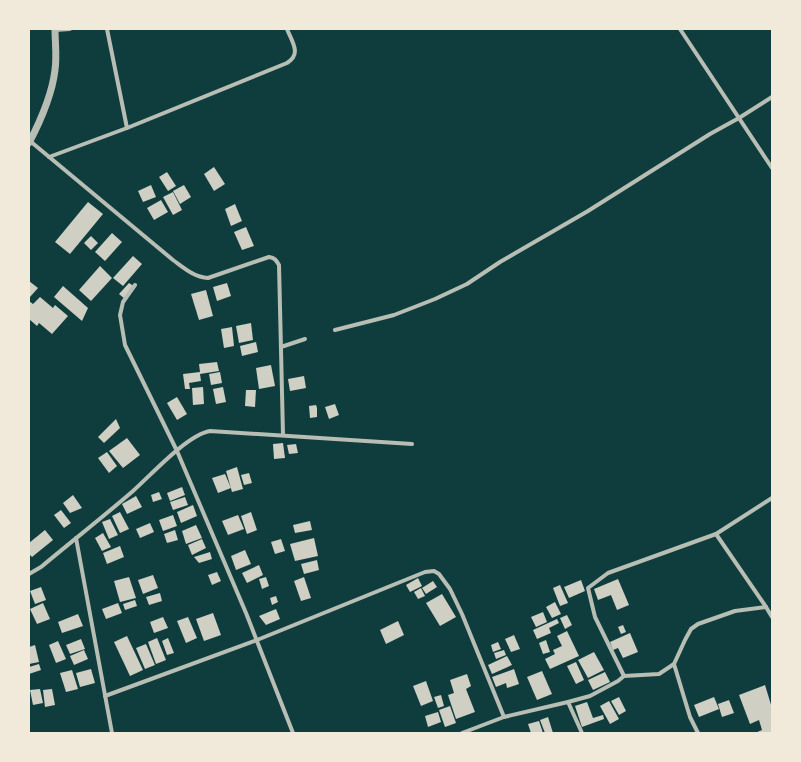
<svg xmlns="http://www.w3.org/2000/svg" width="801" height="762" viewBox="0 0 801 762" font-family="'DM Sans',sans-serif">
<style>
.building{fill:#cfcfc3}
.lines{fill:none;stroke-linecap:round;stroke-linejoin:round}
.minor{stroke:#b8beb3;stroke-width:4}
.tertiary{stroke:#b8beb3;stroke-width:7}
</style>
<rect width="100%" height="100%" fill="#0f3d3e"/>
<g class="building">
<polygon points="214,167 225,184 214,191 204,174"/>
<polygon points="167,172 176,186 168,191 159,177"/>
<polygon points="151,185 156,197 143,202 138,191"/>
<polygon points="184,185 191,197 180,204 173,191"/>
<polygon points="173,192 182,210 173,215 163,197"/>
<polygon points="161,200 168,212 154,220 147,208"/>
<polygon points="88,202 103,214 70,254 55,242"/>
<polygon points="235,204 242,221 231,226 225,209"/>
<polygon points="246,227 254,246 242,250 234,232"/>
<polygon points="112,233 122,242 105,261 95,252"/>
<polygon points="91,236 98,243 91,250 84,243"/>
<polygon points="133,256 142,264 123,286 113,278"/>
<polygon points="100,266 112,278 91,301 79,290"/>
<polygon points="29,281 38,288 30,297 29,296"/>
<polygon points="129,283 135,287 125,299 119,294"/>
<polygon points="227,283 231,296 217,301 213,287"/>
<polygon points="63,286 88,308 82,321 54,297"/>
<polygon points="206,290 213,316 199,320 191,294"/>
<polygon points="40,297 53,308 55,305 68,316 52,334 39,323 37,326 29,319 29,301 33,304"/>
<polygon points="251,323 253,340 239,343 236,326"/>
<polygon points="232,327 234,346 224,348 221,329"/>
<polygon points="256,342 258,352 242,356 240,346"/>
<polygon points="217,362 219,371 200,374 201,381 189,383 190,389 185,389 183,374 200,372 199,364"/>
<polygon points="271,365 275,386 259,389 256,368"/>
<polygon points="220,372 222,383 211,385 209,374"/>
<polygon points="304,376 306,388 290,391 288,379"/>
<polygon points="203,387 204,404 193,405 192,388"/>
<polygon points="223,387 226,402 216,404 213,389"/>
<polygon points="246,390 256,390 255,407 245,406"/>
<polygon points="177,397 187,414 177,420 167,403"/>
<polygon points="335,404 339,415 329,419 325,407"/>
<polygon points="316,405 317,408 317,417 310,418 309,406"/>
<polygon points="116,419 120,428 104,443 98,437"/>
<polygon points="127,438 140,455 123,468 109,451"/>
<polygon points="283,443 285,458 274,459 273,444"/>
<polygon points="296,444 298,453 289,454 287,445"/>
<polygon points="107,452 117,466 109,473 98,458"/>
<polygon points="237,467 243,489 232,492 226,471"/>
<polygon points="249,473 252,483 244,485 241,475"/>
<polygon points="225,474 231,488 218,493 212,478"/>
<polygon points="182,487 185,495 170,501 167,493"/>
<polygon points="159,492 162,499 153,502 151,495"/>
<polygon points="73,495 82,508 70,513 63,503"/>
<polygon points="136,496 142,507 127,514 122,504"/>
<polygon points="185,497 188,505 173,510 170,502"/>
<polygon points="193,505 197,516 181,523 177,512"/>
<polygon points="61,510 71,523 64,528 54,515"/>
<polygon points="120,512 129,529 120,533 112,516"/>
<polygon points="251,512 257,530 247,534 241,516"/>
<polygon points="173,515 177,526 163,531 159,520"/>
<polygon points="238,515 244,529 228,535 222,521"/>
<polygon points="110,519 118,535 109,539 102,522"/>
<polygon points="310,521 312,530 295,533 293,525"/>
<polygon points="150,523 154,532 140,538 136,529"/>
<polygon points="196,525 202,538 186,544 182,531"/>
<polygon points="45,530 53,540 32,557 29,554 29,543"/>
<polygon points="175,530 178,540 167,543 164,534"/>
<polygon points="103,533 111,547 102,551 95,538"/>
<polygon points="314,538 318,556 295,561 290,544"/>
<polygon points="202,539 206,548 192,555 188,545"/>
<polygon points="281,539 285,551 275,554 271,542"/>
<polygon points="120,546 124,557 107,564 103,553"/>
<polygon points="245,550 251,564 236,570 231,556"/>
<polygon points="210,552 212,559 199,563 194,557"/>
<polygon points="317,560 319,570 304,574 301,564"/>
<polygon points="259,565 263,575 247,583 242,573"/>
<polygon points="217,572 221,581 212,585 208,575"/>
<polygon points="153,575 158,588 143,594 138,580"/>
<polygon points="129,577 136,598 120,602 114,581"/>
<polygon points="266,577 269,586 262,589 259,579"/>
<polygon points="304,577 311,598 301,601 294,581"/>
<polygon points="418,578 422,586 410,592 406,585"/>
<polygon points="618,579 629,605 617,610 611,595 598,600 594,589"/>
<polygon points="581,580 585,591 569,598 564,587"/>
<polygon points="433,581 437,587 426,594 422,588"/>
<polygon points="560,585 568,603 560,606 553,588"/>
<polygon points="41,587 46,600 35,604 30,591"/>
<polygon points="421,588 425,596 418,599 414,592"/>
<polygon points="160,593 162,601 149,605 146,597"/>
<polygon points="442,594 456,617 440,626 426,603"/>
<polygon points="276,596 278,602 272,605 270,598"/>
<polygon points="135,600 137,606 125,610 123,604"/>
<polygon points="555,602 561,614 552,618 546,607"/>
<polygon points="43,603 50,619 37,624 30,609"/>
<polygon points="118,603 122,613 106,619 102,609"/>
<polygon points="276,609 280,619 266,625 259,616"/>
<polygon points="543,612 547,622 536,627 531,617"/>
<polygon points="213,613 221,635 204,641 196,619"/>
<polygon points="78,614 83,626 62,633 58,622"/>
<polygon points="567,615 572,625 565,629 560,618"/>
<polygon points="163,617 168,628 154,633 150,622"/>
<polygon points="188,617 197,638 186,643 177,621"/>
<polygon points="557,619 559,623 549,628 551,633 537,639 533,630"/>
<polygon points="398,621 404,635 386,644 380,630"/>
<polygon points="623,625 626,632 621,634 618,627"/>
<polygon points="567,631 579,656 550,669 545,659 555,654 553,650 562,646 557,636"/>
<polygon points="630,633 638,652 623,658 618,648 613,650 610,642"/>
<polygon points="514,635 520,649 511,652 505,639"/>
<polygon points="127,636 143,670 130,676 114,642"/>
<polygon points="157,638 166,660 156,664 148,642"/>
<polygon points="168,638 174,653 167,655 162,641"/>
<polygon points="81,639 85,649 70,654 66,645"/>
<polygon points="546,640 550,652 543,654 539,643"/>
<polygon points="58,641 66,659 56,663 49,645"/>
<polygon points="498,642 501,649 493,652 491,645"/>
<polygon points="146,644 155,665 145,669 136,648"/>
<polygon points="35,645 39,662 29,664 29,647"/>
<polygon points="84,650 88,659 74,665 70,656"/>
<polygon points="504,650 506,655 496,659 494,653"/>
<polygon points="594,652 604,670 588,678 578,660"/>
<polygon points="507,656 512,665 492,674 488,665"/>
<polygon points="576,662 584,680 576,684 567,666"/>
<polygon points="39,664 41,670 29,674 29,667"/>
<polygon points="91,669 95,683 80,687 76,673"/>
<polygon points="514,669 519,684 507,688 506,683 496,687 492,677"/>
<polygon points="72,670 78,689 66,692 60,673"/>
<polygon points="542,671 552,694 537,700 527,677"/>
<polygon points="605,672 610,682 593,690 588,680"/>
<polygon points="467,674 471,686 466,689 475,712 456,719 448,695 454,693 450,680"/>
<polygon points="426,681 433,701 421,706 413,686"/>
<polygon points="765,685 772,708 772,733 755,733 762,730 759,720 750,724 739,695"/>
<polygon points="40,689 43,703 33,705 30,690"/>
<polygon points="52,689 55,705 45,707 43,690"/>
<polygon points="441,695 444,706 438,708 434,697"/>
<polygon points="619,697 626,711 619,715 611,701"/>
<polygon points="714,697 719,709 699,717 694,705"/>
<polygon points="729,700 734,713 722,717 718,704"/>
<polygon points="609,701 619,719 610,724 600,706"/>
<polygon points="587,702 593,718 603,715 604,719 582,727 575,706"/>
<polygon points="450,706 456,723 445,727 439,710"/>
<polygon points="438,712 441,722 428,727 425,716"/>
<polygon points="548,717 553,733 545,733 540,720"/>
<polygon points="539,721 543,733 531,733 528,724"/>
</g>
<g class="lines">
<g class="minor">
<polyline points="107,29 127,128"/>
<polyline points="680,29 772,168"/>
<polyline points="55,30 70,29"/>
<path d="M30,141L173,260C184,268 194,277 208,278L269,257C275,258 276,260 279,265L283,435"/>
<path d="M49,157L127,128L287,63C302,54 292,42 287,29"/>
<polyline points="135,285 123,302 120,315 125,345 177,451 246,613 293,733"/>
<polyline points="335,330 394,315 435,299 467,284 500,262 588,211 710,134 739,118 772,97"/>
<polyline points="281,347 305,339"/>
<polyline points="716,534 766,607"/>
<polyline points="76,538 112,733"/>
<path d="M29,574L41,567C72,541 103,517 133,491C151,475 187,435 210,431L412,444"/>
<polyline points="674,664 690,717 698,733"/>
<polyline points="624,676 595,617 588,588 608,573 716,534 772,498"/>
<polyline points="105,696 257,640 425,572 434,571 439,574 450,589 462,614 504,717"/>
<polyline points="568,702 582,733"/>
<polyline points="462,733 504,717 568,702 590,696 618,681 624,676 659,674 674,664 685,640 691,629 698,624 735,611 766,607 772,617"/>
</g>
<path class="tertiary" d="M29,143C41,120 52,95 55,70C57,56 55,42 55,29"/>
</g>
<rect width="801" height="762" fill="none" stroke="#f1e9da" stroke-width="60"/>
</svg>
